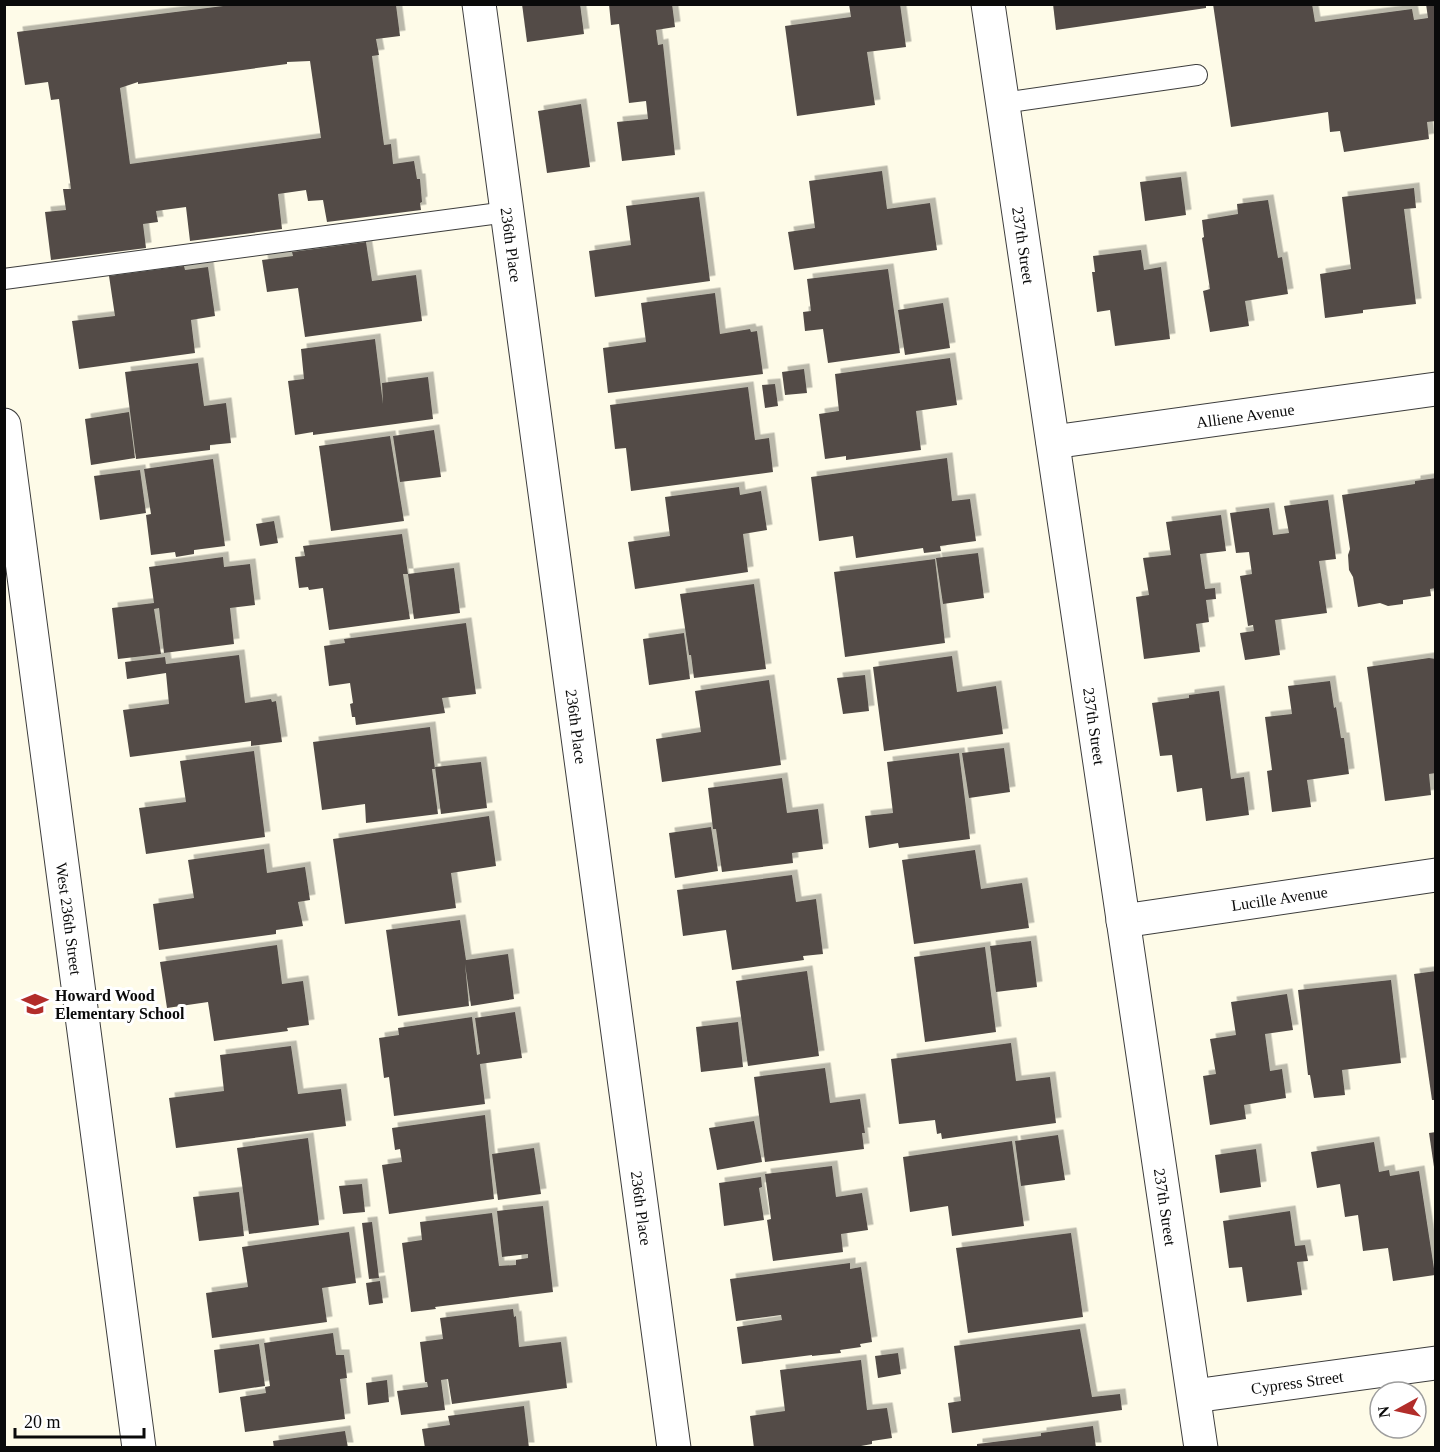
<svg xmlns="http://www.w3.org/2000/svg" width="1440" height="1452" viewBox="0 0 1440 1452" font-family="Georgia,serif">
<style>
.building{fill:#524c47;fill-rule:evenodd;filter:url(#shadow)}
.lines{fill:none;stroke-linecap:round;stroke-linejoin:round}
.lane-casing{stroke:#3d3d3d;stroke-width:22}
.street-casing{stroke:#3d3d3d;stroke-width:35}
.lane{stroke:#fff;stroke-width:20}
.street{stroke:#fff;stroke-width:33}
.labels{text-anchor:middle;stroke-width:6;stroke-linejoin:round;paint-order:stroke}
.street-label{font-size:16px;fill:#0a0a0a;stroke:#fff}
.poi-label{font-size:16px;font-weight:bold;fill:#0a0a0a;stroke:#fff;text-anchor:start}
</style>
<defs>
<filter id="shadow"><feDropShadow dx="5.5" dy="-5.5" stdDeviation="0" flood-color="#0004"/></filter>
</defs>
<rect width="100%" height="100%" fill="#fefbe8"/>
<g class="building">
<polygon points="522,4 580,4 584,34 527,42"/>
<polygon points="609,4 672,4 675,27 656,30 658,45 663,44 675,155 622,161 617,122 648,119 646,101 629,103 619,24 611,25"/>
<polygon points="849,4 900,4 906,47 867,52 875,105 797,116 785,26 851,17"/>
<polygon points="1053,4 1206,4 1206,8 1056,30"/>
<polygon points="1213,4 1312,4 1315,22 1412,9 1414,20 1428,18 1426,4 1436,4 1436,121 1427,122 1429,139 1344,152 1340,131 1330,132 1328,112 1231,127"/>
<path d="M231,5H396L400,36L376,39L379,55L372,56L384,145L391,144L393,164L414,161L417,179H420L422,202L420,203L421,210L327,222L323,200L308,201L306,190L278,194L282,229L190,241L186,207L156,211L158,222L143,224L146,248L51,260L45,212L66,210L63,189H71L59,99L51,100L48,82L25,85L17,32ZM310,61L321,138L130,164L120,88L138,82V84L287,64V62Z"/>
<polygon points="581,104 590,167 547,173 538,111"/>
<polygon points="882,171 887,209 930,203 937,250 794,270 788,232 815,228 809,181"/>
<polygon points="1181,177 1186,215 1145,221 1140,182"/>
<polygon points="1414,188 1416,208 1404,209 1416,304 1363,310 1363,313 1325,318 1320,274 1351,269 1342,197"/>
<polygon points="699,197 710,281 595,297 589,251 631,245 626,206"/>
<polygon points="1268,200 1278,258 1282,257 1288,294 1245,301 1249,326 1210,332 1203,291 1210,289 1202,238 1204,237 1202,220 1238,214 1237,204"/>
<polygon points="366,242 372,281 416,275 422,321 305,337 298,288 267,292 262,260 293,256 292,252"/>
<polygon points="1141,250 1144,270 1161,267 1170,339 1115,346 1110,310 1097,312 1092,272 1095,272 1093,256"/>
<polygon points="184,266 185,270 208,267 215,316 191,320 195,353 79,369 72,321 115,316 109,276"/>
<polygon points="888,269 900,353 828,363 823,329 805,331 803,312 811,311 807,279"/>
<polygon points="715,293 720,334 750,329 751,332 757,331 763,374 608,393 603,348 646,342 641,303"/>
<polygon points="943,303 950,348 905,355 898,310"/>
<polygon points="375,339 383,404 382,383 428,377 433,419 313,435 313,432 295,435 288,381 304,379 301,349"/>
<polygon points="950,358 957,405 916,411 921,450 846,460 846,456 825,459 819,414 839,411 835,374"/>
<polygon points="198,363 204,406 226,403 231,443 210,445 210,450 136,459 125,372"/>
<polygon points="804,369 807,393 785,395 782,372"/>
<polygon points="775,384 778,406 765,408 762,385"/>
<polygon points="748,387 755,440 769,438 773,472 631,491 626,448 615,449 610,405"/>
<polygon points="129,412 135,458 91,465 85,419"/>
<polygon points="434,430 441,477 400,482 393,436"/>
<polygon points="390,436 404,521 331,531 319,446"/>
<polygon points="947,458 952,501 970,499 976,541 940,546 941,551 924,553 923,548 856,558 853,536 819,541 811,477"/>
<polygon points="213,459 225,546 194,550 194,554 176,557 175,552 151,555 146,515 151,514 144,469"/>
<polygon points="140,470 146,513 100,520 94,476"/>
<polygon points="1436,478 1436,588 1430,589 1431,596 1403,600 1403,604 1388,606 1380,603 1358,607 1353,577 1349,570 1348,555 1350,549 1342,495 1415,484 1415,481"/>
<polygon points="739,487 740,495 761,491 767,530 743,534 748,572 635,589 628,542 670,536 665,497"/>
<polygon points="1328,500 1336,559 1319,561 1327,613 1275,620 1280,655 1245,660 1240,633 1254,631 1253,625 1248,626 1240,576 1252,574 1249,552 1236,553 1230,513 1269,508 1273,535 1289,533 1284,506"/>
<polygon points="1221,515 1226,551 1200,554 1205,589 1215,588 1216,599 1206,600 1209,622 1196,624 1200,652 1144,659 1136,597 1149,595 1143,558 1171,555 1166,522"/>
<polygon points="274,521 278,543 260,546 256,524"/>
<polygon points="402,534 408,574 403,574 410,619 329,630 323,588 309,590 308,587 299,588 295,557 305,556 303,546"/>
<polygon points="978,553 984,598 943,604 936,558"/>
<polygon points="223,557 224,567 250,564 255,605 230,608 234,644 164,653 159,608 154,609 161,654 118,659 112,608 154,603 149,567"/>
<polygon points="935,559 945,643 845,657 834,572"/>
<polygon points="454,568 460,613 414,619 408,574"/>
<polygon points="754,584 766,669 694,678 691,655 689,655 680,594"/>
<polygon points="466,623 476,694 442,698 445,713 356,725 355,717 352,717 350,704 353,703 350,683 329,686 324,646 345,643 344,639"/>
<polygon points="684,633 690,679 649,685 643,639"/>
<polygon points="239,655 245,703 271,699 272,702 276,701 282,742 251,746 251,741 130,757 123,710 169,704 166,673 127,679 125,662 165,657 166,664"/>
<polygon points="952,656 957,692 996,686 1003,734 884,751 873,667"/>
<polygon points="1429,658 1436,659 1436,773 1429,774 1431,795 1385,801 1367,667"/>
<polygon points="865,675 869,711 843,714 837,678"/>
<polygon points="769,680 781,765 662,782 656,739 701,732 695,691"/>
<polygon points="1330,681 1334,708 1336,707 1341,738 1344,738 1349,774 1307,780 1311,807 1272,812 1267,771 1272,770 1265,717 1292,714 1288,686"/>
<polygon points="1219,691 1231,779 1244,777 1249,815 1206,821 1202,788 1177,792 1172,755 1160,756 1152,703 1189,698 1189,695"/>
<polygon points="430,727 435,769 432,769 438,814 366,823 365,804 322,810 313,742"/>
<polygon points="1004,748 1010,792 969,798 962,753"/>
<polygon points="254,751 265,837 146,854 139,808 186,802 180,761"/>
<polygon points="959,753 970,839 899,848 898,843 869,848 865,816 893,813 887,762"/>
<polygon points="481,762 487,808 441,814 435,767"/>
<polygon points="782,778 787,813 818,809 823,849 792,853 793,863 722,872 716,829 713,829 708,788"/>
<polygon points="489,816 496,866 451,873 456,908 345,924 333,839"/>
<polygon points="711,827 718,871 675,878 669,833"/>
<polygon points="264,849 267,873 305,867 310,900 298,902 303,926 276,930 276,934 159,950 153,904 194,898 188,860"/>
<polygon points="975,850 981,889 1022,883 1029,928 914,944 902,860"/>
<polygon points="792,875 796,902 816,899 823,954 803,956 804,960 732,970 726,930 683,936 677,890"/>
<polygon points="460,920 466,960 508,954 514,999 471,1006 465,964 469,1006 398,1016 386,930"/>
<polygon points="1031,941 1037,987 996,992 990,946"/>
<polygon points="277,945 282,984 303,981 309,1025 287,1028 288,1031 214,1041 208,1002 167,1008 160,962"/>
<polygon points="985,947 996,1032 925,1042 914,957"/>
<polygon points="807,971 819,1056 748,1066 736,981"/>
<polygon points="1436,971 1436,1100 1432,1100 1414,974"/>
<polygon points="1391,980 1401,1063 1342,1070 1345,1095 1314,1098 1310,1075 1308,1075 1298,990"/>
<polygon points="1287,994 1293,1030 1265,1034 1270,1071 1282,1069 1286,1098 1244,1105 1246,1119 1210,1125 1203,1076 1216,1074 1210,1039 1236,1035 1231,1002"/>
<polygon points="515,1012 522,1058 480,1064 485,1104 394,1116 389,1077 384,1078 379,1038 399,1035 398,1028 472,1017 477,1055 480,1054 475,1018"/>
<polygon points="738,1022 743,1067 701,1072 696,1027"/>
<polygon points="1011,1043 1016,1081 1050,1077 1056,1123 942,1139 941,1133 937,1134 935,1120 899,1124 891,1059"/>
<polygon points="291,1046 298,1094 341,1089 346,1126 176,1148 169,1098 224,1091 220,1055"/>
<polygon points="825,1068 830,1103 860,1099 865,1133 862,1133 864,1149 765,1162 754,1077"/>
<polygon points="485,1115 494,1199 389,1214 382,1165 402,1162 400,1149 395,1150 392,1128"/>
<polygon points="754,1121 762,1162 717,1170 709,1128"/>
<polygon points="1436,1132 1436,1167 1434,1167 1429,1133"/>
<polygon points="1058,1135 1065,1180 1021,1186 1015,1141"/>
<polygon points="308,1138 319,1225 249,1234 237,1148"/>
<polygon points="1012,1141 1024,1226 952,1236 948,1206 910,1212 903,1157"/>
<polygon points="1374,1142 1379,1172 1389,1170 1390,1176 1419,1171 1435,1275 1393,1281 1388,1248 1363,1251 1358,1215 1345,1217 1340,1184 1317,1188 1311,1152"/>
<polygon points="534,1148 541,1194 498,1200 492,1154"/>
<polygon points="1256,1149 1261,1187 1220,1193 1215,1155"/>
<polygon points="832,1166 836,1197 862,1193 868,1230 841,1234 843,1252 773,1261 767,1220 771,1219 765,1174"/>
<polygon points="761,1177 762,1187 759,1188 764,1220 724,1226 719,1183"/>
<polygon points="362,1184 365,1212 343,1214 339,1186"/>
<polygon points="239,1192 244,1236 199,1241 193,1197"/>
<polygon points="543,1206 553,1292 435,1307 436,1309 411,1312 402,1243 422,1240 420,1222 492,1213 499,1266 516,1265 516,1260 528,1258 528,1254 502,1257 497,1211"/>
<polygon points="1290,1211 1295,1246 1305,1245 1308,1261 1297,1262 1302,1295 1247,1302 1242,1267 1229,1268 1223,1221"/>
<polygon points="372,1222 379,1278 369,1279 362,1223"/>
<polygon points="349,1232 356,1283 322,1288 327,1322 212,1338 206,1293 248,1287 242,1247"/>
<polygon points="1071,1233 1083,1317 968,1333 956,1248"/>
<polygon points="850,1263 850,1269 861,1267 872,1342 860,1344 861,1347 840,1350 841,1353 812,1356 812,1355 742,1364 737,1327 782,1320 781,1315 736,1321 730,1279"/>
<polygon points="380,1281 383,1303 369,1305 366,1283"/>
<polygon points="513,1309 514,1317 516,1316 519,1347 561,1342 567,1388 452,1404 448,1379 441,1380 445,1410 401,1415 397,1391 428,1387 427,1382 425,1382 420,1342 443,1339 440,1318"/>
<polygon points="1080,1329 1092,1397 1120,1394 1122,1410 952,1433 948,1403 961,1401 954,1346"/>
<polygon points="333,1333 336,1355 344,1355 347,1378 340,1379 345,1419 245,1432 240,1397 266,1393 265,1387 270,1386 264,1343"/>
<polygon points="259,1344 265,1386 219,1393 214,1350"/>
<polygon points="898,1353 901,1374 878,1378 875,1356"/>
<polygon points="861,1360 867,1410 887,1408 892,1438 872,1441 872,1444 850,1448 754,1448 750,1416 785,1411 780,1370"/>
<polygon points="387,1380 389,1402 368,1405 366,1383"/>
<polygon points="524,1406 529,1448 425,1448 422,1429 450,1425 448,1416"/>
<polygon points="1093,1426 1096,1448 977,1448 977,1444 1041,1436 1041,1433"/>
<polygon points="345,1431 348,1448 274,1448 273,1441"/>
</g>
<g class="lines">
<g class="lane-casing">
<g id="lane">
<polyline points="1003,103 1197,75"/>
<polyline points="4,279 507,212"/>
</g>
</g>
<g class="street-casing">
<g id="street">
<path id="s1" d="M479,4L674,1448"/>
<path id="s2" d="M988,4L1201,1448"/>
<path id="s3" d="M4,425L139,1448"/>
<path id="s4" d="M1053,442L1436,389"/>
<path id="s5" d="M1123,921L1436,875"/>
<path id="s6" d="M1194,1396L1436,1363"/>
</g>
</g>
<use href="#lane" class="lane"/>
<use href="#street" class="street"/>
</g>
<defs>
<g id="school-bare" transform="scale(2.07)"><path d="M0-5L7-2L0 1L-7-2ZM-4 1L0 2.5L4 1V4Q0 6-4 4Z" fill="#b22d2a" stroke="#fff" stroke-width="2.5" paint-order="stroke"/></g>
</defs>
<g fill-rule="evenodd">
<use href="#school-bare" x="35" y="1004"/>
</g>
<g class="labels">
<g class="street-label">
<text dy="6" stroke="none"><textPath href="#s1" startOffset="243">236th Place</textPath></text>
<text dy="6" stroke="none"><textPath href="#s2" startOffset="244">237th Street</textPath></text>
<text dy="6" stroke="none"><textPath href="#s4" startOffset="194">Alliene Avenue</textPath></text>
<text dy="6" stroke="none"><textPath href="#s1" startOffset="729">236th Place</textPath></text>
<text dy="6" stroke="none"><textPath href="#s2" startOffset="730">237th Street</textPath></text>
<text dy="6" stroke="none"><textPath href="#s5" startOffset="158">Lucille Avenue</textPath></text>
<text dy="6" stroke="none"><textPath href="#s3" startOffset="498">West 236th Street</textPath></text>
<text dy="6" stroke="none"><textPath href="#s2" startOffset="1216">237th Street</textPath></text>
<text dy="6" stroke="none"><textPath href="#s1" startOffset="1215">236th Place</textPath></text>
<text dy="6" stroke="none"><textPath href="#s6" startOffset="104">Cypress Street</textPath></text>
</g>
<g class="poi-label">
<text x="55" y="1001">Howard Wood<tspan x="55" dy="18">Elementary School</tspan></text>
</g>
</g>
<rect width="1440" height="1452" fill="none" stroke="#0a0a0a" stroke-width="12"/>
<g transform="translate(1398 1410) rotate(262)"><circle r="28" fill="#ffffff" stroke="#9d9d9d" stroke-width="1.5"/>
<path d="M0-4.5L10 22L0 15L-10 22Z" fill="#b22d2a"/>
<text y="-9" font-size="16" font-weight="bold" text-anchor="middle" fill="#0a0a0a">N</text>
</g>
<path d="M15 1428v9h129v-9" fill="none" stroke="#0a0a0a" stroke-width="3"/>
<text x="24" y="1428" font-size="18" fill="#0a0a0a" stroke="#ffffff" stroke-width="4.5" paint-order="stroke">20 m</text>
</svg>
